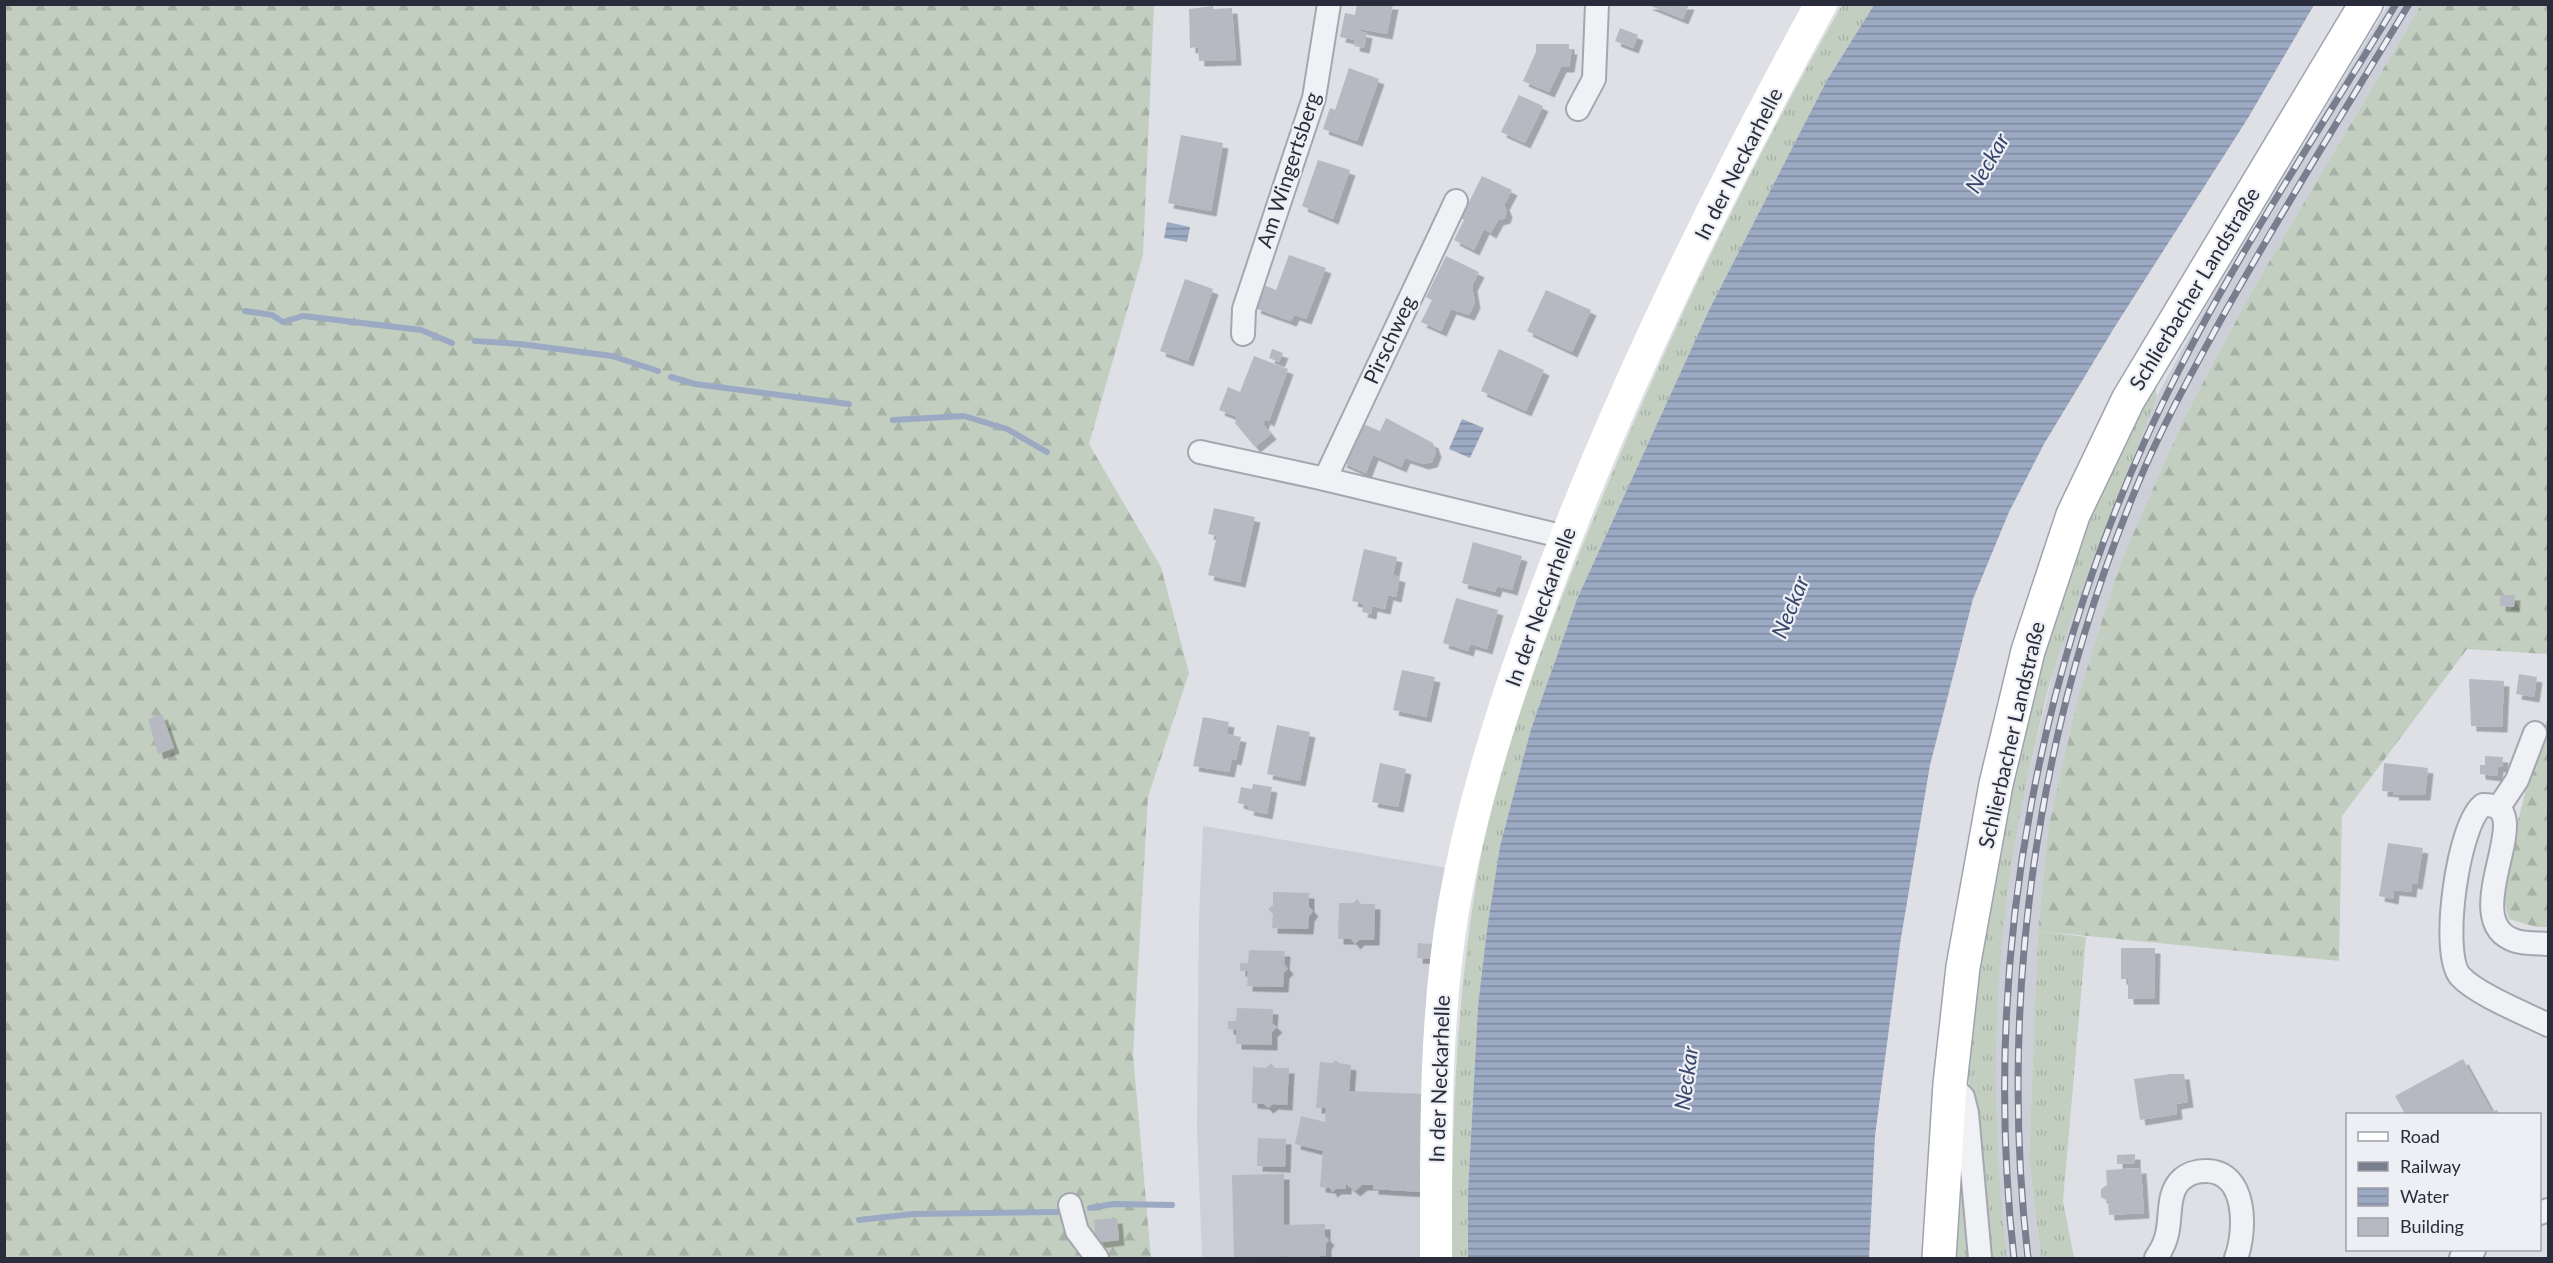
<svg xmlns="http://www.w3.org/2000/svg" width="2553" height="1263" viewBox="0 0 2553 1263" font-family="Lato,sans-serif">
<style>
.built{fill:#cccfd7}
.grass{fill:url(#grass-tufts)}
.forest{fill:url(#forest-firs)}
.water{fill:url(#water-rules)}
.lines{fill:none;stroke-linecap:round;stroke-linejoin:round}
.stream{stroke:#9ca9c3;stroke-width:6}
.building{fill:#b6b9c2;filter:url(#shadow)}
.street-casing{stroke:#a4a7af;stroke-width:26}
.primary-casing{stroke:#9ea3b0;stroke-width:36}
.street{stroke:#f0f1f5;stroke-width:22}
.secondary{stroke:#fff;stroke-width:32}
.primary{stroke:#fff;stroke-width:33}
.rail-casing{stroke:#797e8e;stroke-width:7}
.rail{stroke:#edeff4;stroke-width:4.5;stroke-dasharray:14;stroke-linecap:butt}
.labels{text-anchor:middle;stroke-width:4.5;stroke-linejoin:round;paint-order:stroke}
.street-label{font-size:21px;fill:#292d3b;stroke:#edeff4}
.water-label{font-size:22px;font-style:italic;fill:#37476b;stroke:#edeff4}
</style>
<defs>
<pattern id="grass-tufts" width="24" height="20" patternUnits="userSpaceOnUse" patternTransform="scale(1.5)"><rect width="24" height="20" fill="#c2cfc0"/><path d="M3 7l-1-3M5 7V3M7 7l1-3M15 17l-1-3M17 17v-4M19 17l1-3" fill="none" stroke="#a7b2a6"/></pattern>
<pattern id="forest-firs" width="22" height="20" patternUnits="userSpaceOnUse" patternTransform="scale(1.5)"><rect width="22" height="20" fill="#c2cfc0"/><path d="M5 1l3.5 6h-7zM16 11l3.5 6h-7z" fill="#a7b2a6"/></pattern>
<pattern id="water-rules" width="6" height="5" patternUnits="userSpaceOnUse" patternTransform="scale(1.5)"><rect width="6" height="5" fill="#9ca9c3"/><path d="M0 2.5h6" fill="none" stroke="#7f8aa0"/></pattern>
<filter id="shadow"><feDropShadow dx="5.5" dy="5.5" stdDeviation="0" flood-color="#0004"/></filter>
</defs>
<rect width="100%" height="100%" fill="#dee0e6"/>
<g class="built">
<polygon points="2388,5 2421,5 2253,289 2184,418 2120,564 2079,693 2048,829 2038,931 2029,1159 2041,1258 2007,1258 1997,1174 1995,1032 2002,922 2019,813 2052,677 2090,558 2157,396 2204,310"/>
<polygon points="1203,826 1448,868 1423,1258 1202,1258 1197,1126 1199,918"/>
</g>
<g class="grass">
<path d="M1842,5H1874L1827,80L1710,308L1577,599L1531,729L1500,846L1478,1006L1468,1191V1258H1452C1451,1131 1456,1004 1477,878C1497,760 1542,646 1587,535C1660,353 1745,175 1842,5Z"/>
<path d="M2154,382L2157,396C2122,489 2083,581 2052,676C2044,700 2040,726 2034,750C1993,919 1987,1086 2007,1258H1989L1977,1130L1965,1058L1972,991L2023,715L2070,564L2110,468Z"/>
<polygon points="2038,931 2086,937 2063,1201 2074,1258 2041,1258 2029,1159"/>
<polygon points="1963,1164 1970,1258 1952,1258 1956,1169"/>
</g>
<g class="forest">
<polygon points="5,5 1154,5 1143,255 1089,444 1161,567 1189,673 1148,797 1133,1054 1151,1258 5,1258"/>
<polygon points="2421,5 2548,5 2548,654 2467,649 2342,816 2339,961 2038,931 2048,829 2079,693 2120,564 2184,418 2253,289"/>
<polygon points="2548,716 2548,927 2536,927 2509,919 2503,895 2512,844 2535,754"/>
</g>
<g class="water">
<polygon points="1874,5 2314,5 2248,118 2114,328 2044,444 2009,512 1973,599 1930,765 1900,944 1875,1136 1869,1258 1468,1258 1468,1191 1478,1006 1487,930 1500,846 1531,729 1577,599 1710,308 1827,80"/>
<polygon points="1167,222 1190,227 1187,242 1164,238"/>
<polygon points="1462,419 1484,428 1470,458 1449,449"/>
</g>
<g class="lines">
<g class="stream">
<polyline points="245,311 272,315 283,322 303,316 421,330 452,343"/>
<polyline points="475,341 520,344 612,356 658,371"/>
<polyline points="671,377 695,384 849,404"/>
<polyline points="893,420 964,416 1007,429 1047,452"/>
<polyline points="1090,1208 1113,1204 1172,1205"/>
<polyline points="859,1220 913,1214 1058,1212"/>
</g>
</g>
<g class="building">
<polygon points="1357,4 1393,4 1387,34 1360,29 1359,31 1367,33 1364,48 1354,46 1355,40 1340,37 1345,13 1355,15"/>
<polygon points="1646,4 1689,4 1683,19"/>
<polygon points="1213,6 1213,9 1232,8 1236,60 1199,61 1198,47 1190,48 1189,9"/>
<polygon points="1620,28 1638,35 1633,48 1615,41"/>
<polygon points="1536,44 1569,44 1569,49 1572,49 1569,67 1561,67 1549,92 1523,81 1536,52"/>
<polygon points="1349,68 1379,79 1357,141 1323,129 1330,108 1335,110"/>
<polygon points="1519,95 1543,106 1525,143 1501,132"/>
<polygon points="1181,135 1223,143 1211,211 1168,203"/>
<polygon points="1318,160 1350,170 1333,219 1302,206"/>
<polygon points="1482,176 1512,190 1504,205 1507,212 1505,218 1498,220 1491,233 1484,229 1474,250 1454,240 1464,220 1461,218"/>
<polygon points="1289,255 1326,268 1306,319 1294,315 1291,321 1255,308 1264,285 1276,290"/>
<polygon points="1446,256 1479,272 1472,286 1475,303 1469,315 1451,309 1441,331 1421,322 1432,300 1426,297"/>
<polygon points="1185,279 1213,289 1188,361 1160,351"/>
<polygon points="1546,290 1591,310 1572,352 1527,331"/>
<polygon points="1272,349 1283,353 1279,362 1269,358"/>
<polygon points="1499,349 1544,370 1526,411 1481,391"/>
<polygon points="1254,356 1288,369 1269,421 1265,419 1263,424 1271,434 1255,447 1235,423 1237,417 1219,410 1228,387 1240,392"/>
<polygon points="1386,418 1433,443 1436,452 1432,462 1423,464 1405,458 1401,467 1373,455 1366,473 1341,462 1359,422 1380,431"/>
<polygon points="1214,508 1255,517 1240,582 1208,575 1217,536 1208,534"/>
<polygon points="1473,542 1522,556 1512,590 1497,586 1495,592 1462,583"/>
<polygon points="1364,549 1397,557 1393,575 1400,577 1396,597 1388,595 1385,609 1372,606 1371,614 1362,612 1364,604 1352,601"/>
<polygon points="2500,595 2515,595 2514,607 2500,606"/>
<polygon points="1456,598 1498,610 1487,649 1470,644 1468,651 1443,643"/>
<polygon points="1402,670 1435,677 1426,717 1393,710"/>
<polygon points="2519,674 2537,677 2534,697 2516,694"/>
<polygon points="2469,679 2504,681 2502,727 2471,726"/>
<polygon points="162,714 174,748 158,754 148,719"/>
<polygon points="1203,717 1229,722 1227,734 1241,737 1236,760 1232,759 1229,772 1193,766"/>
<polygon points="1277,725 1310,732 1300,781 1267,774"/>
<polygon points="2485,756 2503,757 2502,767 2498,767 2497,776 2480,774 2480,765 2485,765"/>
<polygon points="1380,763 1406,769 1398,807 1372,802"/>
<polygon points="2384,763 2428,768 2425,795 2393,795 2394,792 2382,791"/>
<polygon points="1253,784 1272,787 1267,814 1248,810 1249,806 1238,803 1241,787 1252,789"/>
<polygon points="2388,843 2423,848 2417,884 2412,883 2411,892 2394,890 2393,899 2379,896"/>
<polygon points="1273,892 1309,893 1309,907 1313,911 1309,916 1308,929 1272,928 1273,914 1268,909 1273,905"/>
<polygon points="1357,899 1361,904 1375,904 1374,940 1359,940 1355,944 1351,939 1338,939 1339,903 1353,903"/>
<polygon points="1418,943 1433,944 1432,959 1417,958"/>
<polygon points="2121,948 2155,948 2154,999 2128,999 2128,979 2121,979"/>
<polygon points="1249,950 1285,951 1284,964 1288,969 1284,973 1283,987 1247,986 1248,971 1240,971 1240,963 1248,963"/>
<polygon points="1237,1008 1273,1009 1272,1023 1277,1027 1272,1032 1272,1045 1236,1044 1236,1030 1228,1029 1228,1021 1236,1021"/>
<polygon points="2463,1059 2492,1112 2497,1110 2500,1114 2405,1114 2395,1096"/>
<polygon points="1336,1060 1339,1063 1351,1065 1349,1091 1425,1094 1421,1192 1373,1189 1373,1185 1362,1185 1355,1191 1346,1184 1346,1189 1336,1189 1332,1192 1330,1188 1320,1187 1323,1151 1295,1144 1301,1116 1325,1122 1326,1108 1316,1108 1320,1062 1332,1063"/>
<polygon points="1271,1063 1275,1068 1289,1068 1287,1105 1273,1104 1268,1108 1264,1104 1252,1103 1253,1067 1266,1068"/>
<polygon points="2171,1074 2184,1074 2188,1102 2176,1104 2177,1114 2140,1120 2134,1079"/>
<polygon points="1258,1138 1286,1139 1285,1167 1257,1166"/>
<polygon points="2135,1154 2135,1163 2117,1164 2117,1155"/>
<polygon points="2141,1168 2144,1213 2109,1215 2108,1201 2101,1197 2101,1189 2107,1185 2106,1170"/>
<polygon points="1284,1174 1284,1225 1325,1224 1325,1236 1329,1240 1326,1244 1326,1255 1320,1256 1320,1258 1287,1258 1287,1256 1234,1258 1232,1175"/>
<polygon points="1117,1218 1119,1240 1096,1243 1094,1220"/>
</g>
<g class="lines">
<g class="street-casing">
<g id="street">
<polyline points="1578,109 1594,79 1597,4"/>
<polyline points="1456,201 1325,479 1565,537"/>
<polyline points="1243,334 1244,309 1314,98 1329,4"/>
<polyline points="1200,452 1325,479"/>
<polyline points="2499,807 2517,780 2535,733"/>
<path d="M2548,944C2538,943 2526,944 2516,941C2452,921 2544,802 2483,805C2458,823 2440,953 2460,976C2476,994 2526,1014 2548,1025"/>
<polyline points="1950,1084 1963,1097 1967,1113 1980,1258"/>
<polyline points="1070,1205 1077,1231 1097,1258"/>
<polyline points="2540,1213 2548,1210"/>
<path d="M2156,1258C2160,1252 2164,1245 2166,1238C2172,1220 2166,1194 2181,1180C2187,1174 2197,1171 2206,1171C2248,1171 2246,1232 2236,1258"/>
<polyline points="2461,1258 2474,1250"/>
</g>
</g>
<g class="primary-casing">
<polyline id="primary" points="1939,1258 1950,1084 1963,967 1996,784 2028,651 2073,515 2128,400 2366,4"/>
</g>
<use href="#street" class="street"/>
<path class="secondary" d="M1436,1258C1436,1141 1434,1021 1454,905C1472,803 1505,701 1541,603C1617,397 1715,197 1821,4"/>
<use href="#primary" class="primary"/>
<g class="rail-casing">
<g id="rail">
<path d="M2014,1258C1980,955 2040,642 2179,370C2243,244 2323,125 2396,4"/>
<path d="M2028,1258C1998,999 2037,727 2137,486C2160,430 2190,376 2219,323C2279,215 2345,110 2409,4"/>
</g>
</g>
<use href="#rail" class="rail"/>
</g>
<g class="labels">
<g class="street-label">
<text transform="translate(1739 164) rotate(-63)" y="7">In der Neckarhelle</text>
<text transform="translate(1289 170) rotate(-72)" y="7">Am Wingertsberg</text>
<text transform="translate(2195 289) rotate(-59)" y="7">Schlierbacher Landstraße</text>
<text transform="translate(1390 340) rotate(-65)" y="7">Pirschweg</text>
<text transform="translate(1541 607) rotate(-70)" y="7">In der Neckarhelle</text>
<text transform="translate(2012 735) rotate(-77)" y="7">Schlierbacher Landstraße</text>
<text transform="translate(1440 1079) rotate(-88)" y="7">In der Neckarhelle</text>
</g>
<g class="water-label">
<text transform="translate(1987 163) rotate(-60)" y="8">Neckar</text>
<text transform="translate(1790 607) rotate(-68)" y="8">Neckar</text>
<text transform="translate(1686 1078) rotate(-82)" y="8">Neckar</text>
</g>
</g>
<rect width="2553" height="1263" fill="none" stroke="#292d3b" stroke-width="12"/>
<rect x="2346" y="1113" width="195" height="138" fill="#edeff4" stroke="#9fa1aa" stroke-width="1.5"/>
<rect x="2358" y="1132" width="30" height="9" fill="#ffffff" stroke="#9fa1aa" stroke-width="1.5"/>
<text x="2400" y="1143" font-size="18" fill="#292d3b">Road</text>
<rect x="2358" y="1162" width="30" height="9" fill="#797e8e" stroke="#9fa1aa" stroke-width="1.5"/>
<text x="2400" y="1173" font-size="18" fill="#292d3b">Railway</text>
<rect x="2358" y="1188" width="30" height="18" fill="url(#water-rules)" stroke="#9fa1aa" stroke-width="1.5"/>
<text x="2400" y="1203" font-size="18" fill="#292d3b">Water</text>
<rect x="2358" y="1218" width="30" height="18" fill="#b6b9c2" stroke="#9fa1aa" stroke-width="1.5"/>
<text x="2400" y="1233" font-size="18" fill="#292d3b">Building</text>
</svg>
